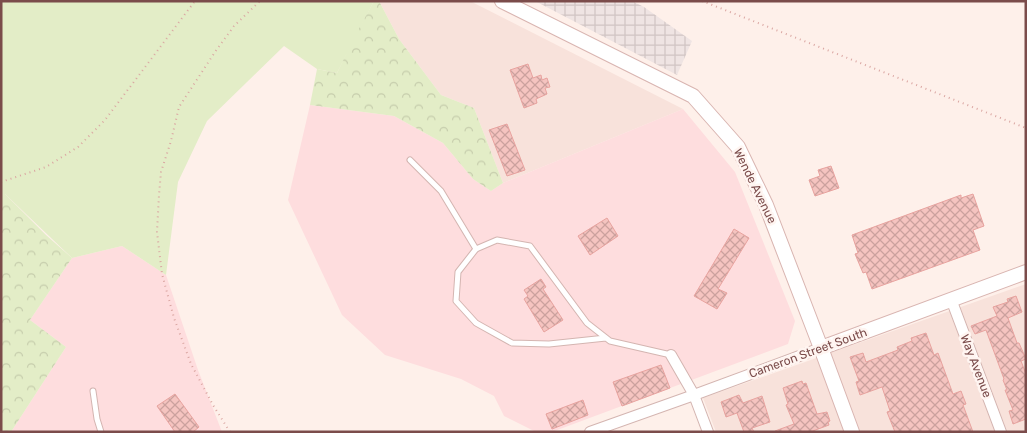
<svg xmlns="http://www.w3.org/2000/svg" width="1027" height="433" viewBox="0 0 1027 433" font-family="Rubik,sans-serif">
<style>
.residential{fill:#f8e2db}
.commercial{fill:#feddde}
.industrial{fill:url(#industrial-grid)}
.green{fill:#e3edc7}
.forest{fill:url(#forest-crowns)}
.building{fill:url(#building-cross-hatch);stroke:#e8a39f}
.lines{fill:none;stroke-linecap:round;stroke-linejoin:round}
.lane-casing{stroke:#d4b5b1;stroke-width:7}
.street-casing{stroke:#d4b5b1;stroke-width:12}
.secondary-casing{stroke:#d9b5b1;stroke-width:16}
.path{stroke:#daa6a2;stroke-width:2;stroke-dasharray:1 4;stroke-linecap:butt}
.lane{stroke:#fff;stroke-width:5}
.street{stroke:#fff;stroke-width:10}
.secondary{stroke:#fff;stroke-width:14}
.labels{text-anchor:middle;stroke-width:5;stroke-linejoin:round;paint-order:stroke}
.street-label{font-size:12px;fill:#7b4c4b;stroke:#fff5f1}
</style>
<defs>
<pattern id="industrial-grid" width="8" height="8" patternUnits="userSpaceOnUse" patternTransform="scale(1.25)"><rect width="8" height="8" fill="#efe4e3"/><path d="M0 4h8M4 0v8" fill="none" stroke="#d1c5c4"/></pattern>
<pattern id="forest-crowns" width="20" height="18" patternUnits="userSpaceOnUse" patternTransform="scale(1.25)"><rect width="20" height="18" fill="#e3edc7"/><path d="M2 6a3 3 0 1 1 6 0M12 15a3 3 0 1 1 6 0" fill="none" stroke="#c6cdac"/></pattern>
<pattern id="building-cross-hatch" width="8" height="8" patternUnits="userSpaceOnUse" patternTransform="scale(1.25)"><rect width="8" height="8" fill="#f5c4c0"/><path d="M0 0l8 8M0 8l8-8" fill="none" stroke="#cba19e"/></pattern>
</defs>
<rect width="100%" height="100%" fill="#fef0ea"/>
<g class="residential">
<polygon points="379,1 470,1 683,109 503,183 474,108 441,95 399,39"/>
<polygon points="1026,284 1026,432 716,432 703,398"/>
</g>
<g class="commercial">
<polygon points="310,105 394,116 443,143 473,179 491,191 503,183 683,109 735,172 795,321 788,344 552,432 536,432 504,416 494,396 461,379 385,355 342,315 288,200"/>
<polygon points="122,246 166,275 198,370 222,432 11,432 66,347 30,320 72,258"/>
</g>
<polygon class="industrial" points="535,1 632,1 644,7 692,41 677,75"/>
<polygon class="green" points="1,1 374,1 337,73 317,69 284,46 207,121 178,182 166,275 122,246 72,258 5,194 1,194"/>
<g class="forest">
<polygon points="374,1 379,1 399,39 441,95 474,108 503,183 491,191 473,179 443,143 394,116 310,105 317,69 337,73 355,36"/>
<polygon points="1,194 5,194 46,235 72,258 30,320 66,347 11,432 1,432"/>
</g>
<g class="building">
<polygon points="528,64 533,78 541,75 542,80 547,78 550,87 545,88 547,94 536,99 537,103 524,108 510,70"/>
<polygon points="507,124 525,170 507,176 489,130"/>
<polygon points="831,166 839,188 815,196 809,180 820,176 818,170"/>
<polygon points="973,194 984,226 973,230 980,250 872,289 866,272 863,273 855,254 858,253 852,235 961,195 961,198"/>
<polygon points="607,218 618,236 590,255 578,236"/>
<polygon points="734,229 749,238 718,289 727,293 717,309 694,296"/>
<polygon points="541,279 546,287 543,289 563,320 544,332 524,299 528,296 524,290"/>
<polygon points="1016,296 1022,312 1008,318 1017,343 1019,343 1026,359 1021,361 1026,374 1026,419 1013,424 1009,411 1013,410 1005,390 1007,390 1003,380 1004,379 986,330 975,334 971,326 997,316 993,307 1008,302 1007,299"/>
<polygon points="926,333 934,355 938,353 953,394 961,391 966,404 963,405 973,432 895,432 887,412 890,411 882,387 860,395 856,382 859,381 850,357 863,353 866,362 898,350 897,347 912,341 911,338"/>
<polygon points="661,365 670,388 622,406 613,382"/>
<polygon points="802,381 803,384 806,383 817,414 827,412 830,421 828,422 829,425 810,432 776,432 775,431 794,424 786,405 788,404 783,388"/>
<polygon points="175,394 199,427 193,432 175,432 157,406"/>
<polygon points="739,395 743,403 762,396 770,422 752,428 754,432 744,432 737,413 726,417 721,402"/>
<polygon points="583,400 588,415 552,429 546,414"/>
</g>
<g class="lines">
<g class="lane-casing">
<g id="lane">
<polyline points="410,160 441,191 476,249"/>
<polyline points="606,338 549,344 512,343 476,323 456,301 458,272 476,249 497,240 530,246 587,323 610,341 671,355"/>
<polyline points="93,391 97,419 101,432"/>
</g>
</g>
<g class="street-casing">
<g id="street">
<polyline points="951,299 1001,432"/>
<polyline points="671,355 694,395 708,432"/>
<polyline points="590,432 694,395 821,348"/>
</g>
</g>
<g class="secondary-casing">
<g id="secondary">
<polyline points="502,1 693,96 738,147 766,205 821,348 852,432"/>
<polyline points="821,348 1026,272"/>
</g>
</g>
<g class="path">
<polyline points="702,1 1026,128"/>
<polyline points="1,182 46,167 78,147 105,120 195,1"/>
<polyline points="230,432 213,405 191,364 174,318 162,274 157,232 159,195 161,172 171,141 179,107 215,52 234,26 260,1"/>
</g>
<use href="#lane" class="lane"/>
<use href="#street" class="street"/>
<use href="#secondary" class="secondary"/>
</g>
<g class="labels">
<g class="street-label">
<text transform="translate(755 186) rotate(64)" y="4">Wende Avenue</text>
<text transform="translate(808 353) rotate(-20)" y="4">Cameron Street South</text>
<text transform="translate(976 366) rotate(69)" y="4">Way Avenue</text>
</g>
</g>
<rect width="1027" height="433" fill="none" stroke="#7b4c4b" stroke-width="5"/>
</svg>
